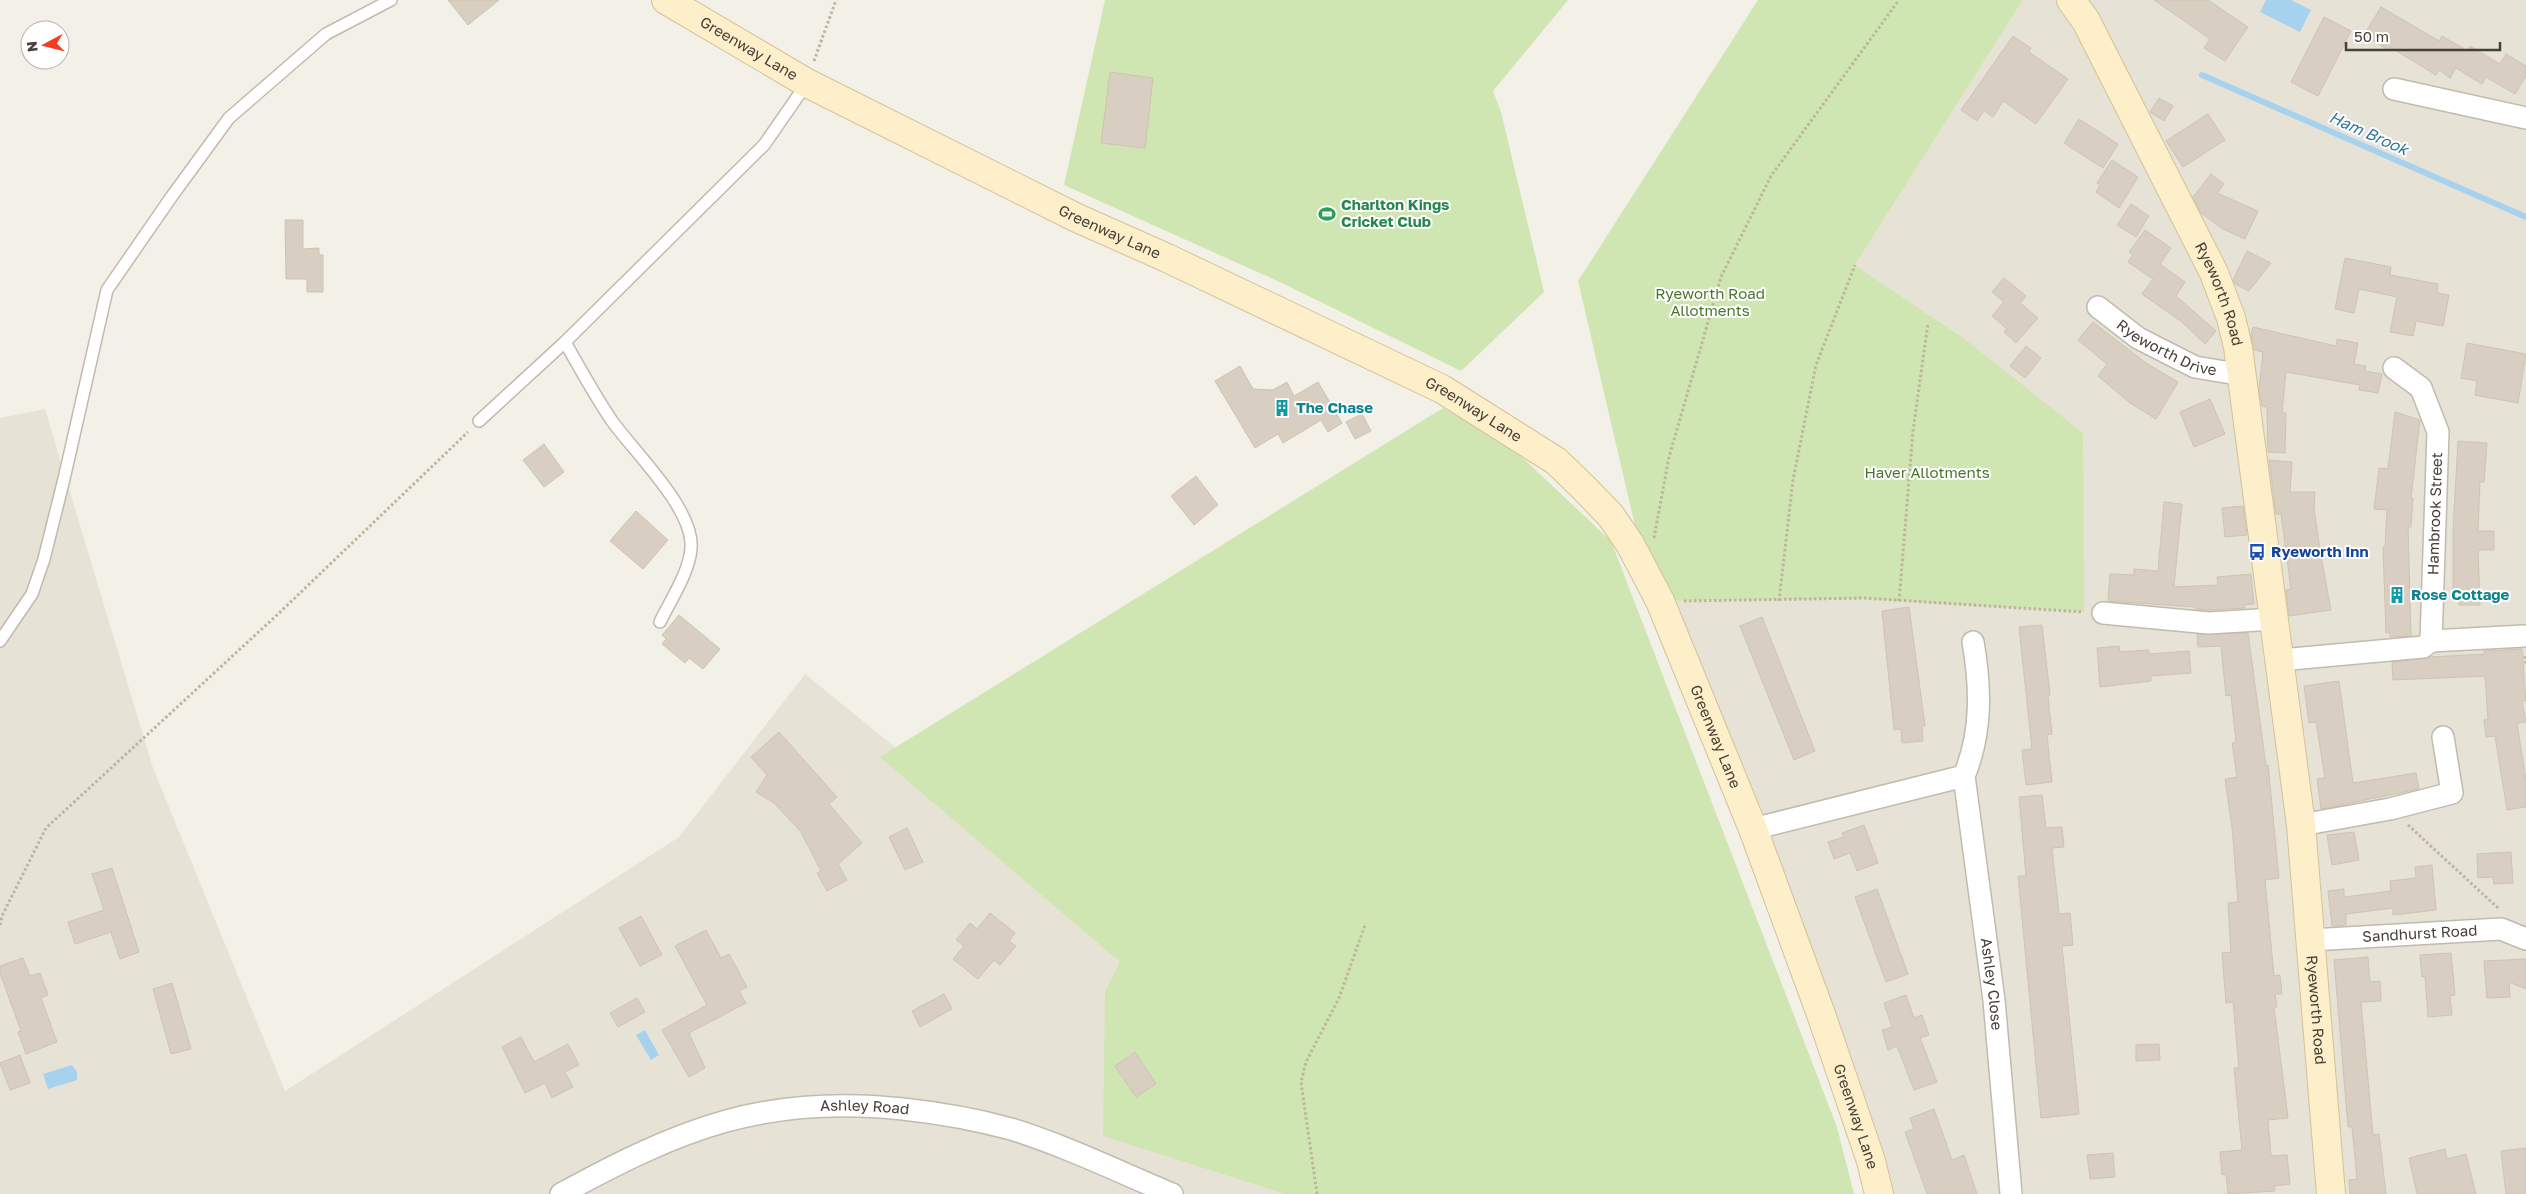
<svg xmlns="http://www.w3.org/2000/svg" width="2526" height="1194" viewBox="0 0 2526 1194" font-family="'Golos Text',sans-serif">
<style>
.residential{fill:#e7e2d6}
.green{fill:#cfe6b2}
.water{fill:#a7d2ee}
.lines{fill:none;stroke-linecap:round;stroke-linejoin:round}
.stream{stroke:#a7d2ee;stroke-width:6}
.building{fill:#d8cec1;stroke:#cfc3b1}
.lane-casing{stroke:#c2baae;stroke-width:14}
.street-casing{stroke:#c2baae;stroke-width:24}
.secondary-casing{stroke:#d2c299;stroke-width:30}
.path{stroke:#c0b39d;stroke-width:3;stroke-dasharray:2.5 2.5;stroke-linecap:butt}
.lane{stroke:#fff;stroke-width:11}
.street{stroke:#fff;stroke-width:21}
.secondary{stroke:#fdefc9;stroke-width:28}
.labels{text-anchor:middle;stroke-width:4;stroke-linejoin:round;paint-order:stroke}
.street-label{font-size:15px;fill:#464037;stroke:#fff}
.leisure-label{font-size:15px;font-weight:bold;fill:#27864d;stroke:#fff;text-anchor:start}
.park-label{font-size:15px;fill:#49762c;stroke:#fff}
.culture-label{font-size:15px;font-weight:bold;fill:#0d838f;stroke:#fff;text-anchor:start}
.transit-label{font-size:15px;font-weight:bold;fill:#164399;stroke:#fff;text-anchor:start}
.water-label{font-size:16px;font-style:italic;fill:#3178a7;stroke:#fff}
</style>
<rect width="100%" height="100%" fill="#f3f0e8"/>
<g class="residential">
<polygon points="2023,0 2526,0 2526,1194 1879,1194 1660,601 1864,598 2084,612 1962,337 1855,265"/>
<polygon points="45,409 153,768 285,1091 679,837 805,674 1310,1084 1283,1194 0,1194 0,418"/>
</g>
<g class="green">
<polygon points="1105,0 1568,0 1493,91 1501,112 1544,292 1461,371 1284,284 1064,185"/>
<polygon points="1758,0 2023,0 1855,265 1962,337 2083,433 2084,612 1864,599 1660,601 1646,573 1578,281"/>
<polygon points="1443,408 1508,444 1611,541 1837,1127 1854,1194 1285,1194 1103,1136 1105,992 1120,962 880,757"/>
</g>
<g class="water">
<polygon points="2266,0 2291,0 2311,10 2300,32 2260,12"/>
<polygon points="645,1030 659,1055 651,1060 636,1035"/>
<polygon points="72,1065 77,1072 77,1080 48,1089 43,1074"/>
</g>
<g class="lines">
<polyline class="stream" points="2202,75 2526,217"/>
</g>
<g class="building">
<polygon points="448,0 499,0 468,25"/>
<polygon points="2154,0 2208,0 2248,27 2225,61 2204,48 2210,39"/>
<polygon points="2381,7 2439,41 2442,36 2468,51 2470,46 2500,64 2506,54 2526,66 2526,76 2515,94 2486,77 2482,84 2456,68 2450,78 2439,70 2436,75 2390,47 2388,50 2364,35"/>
<polygon points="2324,17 2351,31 2318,96 2291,82"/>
<polygon points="2013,36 2031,48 2029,52 2068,79 2036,124 2003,101 1993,117 1984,111 1977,121 1961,110"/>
<polygon points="1110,72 1153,78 1145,148 1101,143"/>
<polygon points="2159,98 2173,106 2164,121 2150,112"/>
<polygon points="2208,114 2225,140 2183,167 2166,141"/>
<polygon points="2079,119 2118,144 2103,168 2064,143"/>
<polygon points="2112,160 2138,177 2119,208 2096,192 2100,185 2097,183"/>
<polygon points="2211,174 2224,184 2217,193 2258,211 2245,239 2223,229 2201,213 2193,197"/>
<polygon points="2131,204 2149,216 2136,237 2117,225"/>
<polygon points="285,220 303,220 303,249 319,248 319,255 323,255 323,292 307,292 307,279 286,279"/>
<polygon points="2145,230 2171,248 2160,264 2185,282 2176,296 2216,331 2205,344 2182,322 2142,294 2153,279 2128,262 2133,254 2129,252"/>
<polygon points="2247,251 2271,263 2249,291 2235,284 2233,280"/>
<polygon points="2345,258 2391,267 2390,275 2438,284 2437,293 2449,295 2443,326 2416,321 2413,336 2390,332 2397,297 2359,289 2354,313 2335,309"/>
<polygon points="2004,278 2026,296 2020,303 2038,318 2016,343 2004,332 2007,329 1992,316 2004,302 1992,292"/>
<polygon points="2093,322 2146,363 2178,382 2156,419 2130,403 2098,376 2107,364 2078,340"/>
<polygon points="2253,327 2336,346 2337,339 2358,343 2354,364 2366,366 2365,371 2382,374 2378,393 2359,390 2360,385 2286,372 2282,413 2286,413 2285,453 2268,452 2267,407 2262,406 2259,389 2263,352 2254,350 2251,335"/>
<polygon points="2467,343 2526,354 2518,403 2475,395 2477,381 2461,378"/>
<polygon points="2026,346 2041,358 2025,378 2010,366"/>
<polygon points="1240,366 1253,389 1273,390 1287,382 1294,396 1318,382 1342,423 1328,432 1321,420 1283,443 1278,434 1255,448 1215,381"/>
<polygon points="2210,399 2225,434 2194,447 2180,412"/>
<polygon points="2395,412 2420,420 2411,498 2413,498 2411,527 2408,527 2411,636 2390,637 2390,632 2386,633 2383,547 2385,546 2387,510 2374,509 2379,468 2388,469"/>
<polygon points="1362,414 1371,431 1355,439 1346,422"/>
<polygon points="2458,441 2487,443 2484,482 2480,482 2478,531 2494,531 2494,550 2478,550 2480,605 2459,605 2459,601 2453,601 2453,531"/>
<polygon points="544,444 564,472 544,487 523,460"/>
<polygon points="2269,460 2292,462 2290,492 2315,492 2314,509 2321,556 2331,610 2289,616 2286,590 2291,589 2281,514 2276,514"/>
<polygon points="1196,476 1218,505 1194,525 1171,496"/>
<polygon points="2164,502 2182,504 2174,587 2218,585 2217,577 2251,574 2254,604 2244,605 2245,608 2209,610 2196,609 2195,607 2108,601 2110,574 2134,575 2134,569 2158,571"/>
<polygon points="2243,506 2247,535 2225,537 2222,508"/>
<polygon points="636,511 668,540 643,569 610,541"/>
<polygon points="1909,607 1925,726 1922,726 1923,741 1902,743 1901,729 1894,730 1882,611"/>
<polygon points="679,615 720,649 703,669 689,658 685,663 662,644 666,639 662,635"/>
<polygon points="1762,617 1815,751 1794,760 1740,626"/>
<polygon points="2042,625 2050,695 2048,696 2052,734 2047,735 2052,782 2026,785 2022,750 2032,749 2019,627"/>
<polygon points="2248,633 2266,766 2268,765 2279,878 2265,880 2274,976 2280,975 2282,994 2275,994 2277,1007 2274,1007 2288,1118 2268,1120 2271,1156 2287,1155 2290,1184 2274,1186 2275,1191 2228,1194 2226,1174 2222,1175 2220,1152 2242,1150 2234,1068 2239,1068 2233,1002 2226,1003 2222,953 2231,952 2228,903 2238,902 2232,827 2225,779 2237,777 2232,743 2236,742 2231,695 2226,696 2221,646 2198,647 2197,634"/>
<polygon points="2119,646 2120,652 2149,650 2149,654 2189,651 2191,673 2151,676 2151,681 2100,687 2097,648"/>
<polygon points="2522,649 2526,701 2522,701 2526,722 2517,723 2526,780 2526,807 2507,810 2495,736 2486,737 2484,720 2488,719 2485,676 2393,680 2392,662 2431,657 2484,654 2484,651"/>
<polygon points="2339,681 2353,783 2416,773 2419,789 2321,809 2317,779 2325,778 2316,722 2309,723 2304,686"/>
<polygon points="779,732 837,797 829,804 862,843 838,864 847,880 827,891 817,873 821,871 801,832 774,803 756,792 767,775 751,757"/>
<polygon points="2042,795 2046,828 2062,827 2064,847 2052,848 2059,914 2070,913 2073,945 2062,946 2079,1114 2041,1118 2018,876 2026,876 2019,797"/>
<polygon points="1864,825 1878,863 1857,871 1850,853 1834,859 1828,842 1844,837 1842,833"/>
<polygon points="907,828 923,862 905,870 889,837"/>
<polygon points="2354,832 2359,860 2332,865 2327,835"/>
<polygon points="2511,852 2513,883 2494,884 2493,877 2478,878 2477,854"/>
<polygon points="2432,865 2436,910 2393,915 2393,908 2346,914 2346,925 2332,926 2328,891 2344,889 2344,897 2391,891 2390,881 2416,878 2415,867"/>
<polygon points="112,868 139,952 120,959 111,932 75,944 68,922 104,910 92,874"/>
<polygon points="1877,889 1908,974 1886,982 1855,897"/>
<polygon points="990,913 1015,933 1009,941 1016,946 1000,965 994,960 978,979 953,959 964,946 956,940 970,923 977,929"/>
<polygon points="641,916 662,955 640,966 619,928"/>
<polygon points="706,930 721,958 729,954 747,987 739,991 746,1003 689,1033 705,1068 689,1077 662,1030 707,1005 675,946"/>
<polygon points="2451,953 2455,995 2450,996 2452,1015 2428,1017 2425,976 2422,977 2420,955"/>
<polygon points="2368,957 2370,982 2380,981 2381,1001 2361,1002 2373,1135 2379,1134 2386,1194 2350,1194 2349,1180 2357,1179 2352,1127 2348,1127 2334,960"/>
<polygon points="23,958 30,976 40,973 48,995 41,998 57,1042 26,1054 18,1032 21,1031 0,973 0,966"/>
<polygon points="2526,959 2526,989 2509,982 2510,997 2487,998 2484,961"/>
<polygon points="172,983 191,1049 171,1054 153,989"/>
<polygon points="944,994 952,1009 920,1027 912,1011"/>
<polygon points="1906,995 1914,1018 1922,1015 1929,1035 1920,1038 1937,1082 1914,1090 1897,1046 1888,1050 1882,1030 1892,1027 1884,1003"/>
<polygon points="637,998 645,1012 618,1027 610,1013"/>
<polygon points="521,1037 534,1062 568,1044 579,1065 565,1072 573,1087 552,1098 545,1083 525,1093 502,1047"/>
<polygon points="2159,1044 2160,1060 2136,1061 2136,1045"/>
<polygon points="1135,1052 1156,1084 1136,1097 1115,1066"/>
<polygon points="20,1055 30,1083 10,1090 0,1063"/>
<polygon points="1934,1109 1952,1160 1964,1155 1977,1194 1927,1194 1905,1132 1914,1129 1910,1118"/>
<polygon points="2526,1148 2526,1194 2506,1194 2501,1151"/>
<polygon points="2445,1149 2447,1159 2466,1154 2476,1194 2417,1194 2409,1158"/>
<polygon points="2113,1153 2115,1177 2090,1179 2087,1155"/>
</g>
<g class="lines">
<g class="lane-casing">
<g id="lane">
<path d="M565,342C580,369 595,396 612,421C635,453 694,509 691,548C690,571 670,601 660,622"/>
<polyline points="479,421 565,342 764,145 807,83"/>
<polyline points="0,641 32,594 44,559 64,479 107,290 172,196 229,118 326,34 391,0"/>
</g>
</g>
<g class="street-casing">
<g id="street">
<polyline points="2394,89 2526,118"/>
<path id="s1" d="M2098,307L2138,338L2195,367L2243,375"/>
<polyline points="2103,613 2209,623 2274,619"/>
<polyline points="2431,641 2524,636"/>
<path id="s2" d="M1973,642C1981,688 1982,733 1964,776L1994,1000L2011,1194"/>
<path id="s3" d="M2280,660L2423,647L2431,641L2438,432L2421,388L2394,368"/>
<polyline points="2301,825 2390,809 2452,793 2443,737"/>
<polyline points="1753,829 1964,776"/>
<path id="s4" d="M2311,940L2501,929L2526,939"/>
<path id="s5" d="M561,1194C680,1129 764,1094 903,1109C939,1113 975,1119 1011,1129C1066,1146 1119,1172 1172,1194"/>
</g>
</g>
<g class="secondary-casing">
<g id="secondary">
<path id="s6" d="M666,0L807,83L1077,218L1167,258L1442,389L1556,461L1584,488L1611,516L1630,544L1660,601L1753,829L1822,1017L1871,1161L1879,1194"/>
<path id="s7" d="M2071,0L2086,21L2214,273L2231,318L2238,347L2301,825L2331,1194"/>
</g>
</g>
<g class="path">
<polyline points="814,61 836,0"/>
<polyline points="1654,538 1669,457 1721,277 1771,176 1899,0"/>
<polyline points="1684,601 1864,598 2083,612"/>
<polyline points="1779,601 1793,480 1816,365 1855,265"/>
<polyline points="1899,601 1913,431 1928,323"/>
<polyline points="2525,656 2526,665"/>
<polyline points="2408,825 2498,908"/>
<polyline points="0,925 2,916 46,828 277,615 468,432"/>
<polyline points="1317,1194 1301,1082 1306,1062 1339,998 1365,925"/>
</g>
<use href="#lane" class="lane"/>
<use href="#street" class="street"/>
<use href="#secondary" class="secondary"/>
</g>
<defs>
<g id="stadium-bare" transform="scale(1.35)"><path d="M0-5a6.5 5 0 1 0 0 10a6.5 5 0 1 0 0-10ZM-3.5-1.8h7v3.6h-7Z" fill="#2e9e5b" stroke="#fff" stroke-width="2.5" paint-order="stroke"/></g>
<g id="building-bare" transform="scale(1.35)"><path d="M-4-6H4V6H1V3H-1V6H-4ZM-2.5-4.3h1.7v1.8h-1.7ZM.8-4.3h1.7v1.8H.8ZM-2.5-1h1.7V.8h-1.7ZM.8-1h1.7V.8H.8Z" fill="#0f9aa8" stroke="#fff" stroke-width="2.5" paint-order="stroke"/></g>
<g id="bus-bare" transform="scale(1.35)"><path d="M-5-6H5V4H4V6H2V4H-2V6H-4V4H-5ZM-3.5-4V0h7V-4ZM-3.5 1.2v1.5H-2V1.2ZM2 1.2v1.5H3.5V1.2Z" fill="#1a4fb4" stroke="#fff" stroke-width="2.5" paint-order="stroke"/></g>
</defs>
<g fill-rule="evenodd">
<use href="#stadium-bare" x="1327" y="214"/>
<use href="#building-bare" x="1282" y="408"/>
<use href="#bus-bare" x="2257" y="552"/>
<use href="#building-bare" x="2397" y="595"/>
</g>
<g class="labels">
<g class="street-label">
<text dy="5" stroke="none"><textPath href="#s6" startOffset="96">Greenway Lane</textPath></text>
<text dy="5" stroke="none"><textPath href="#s6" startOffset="501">Greenway Lane</textPath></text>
<text dy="5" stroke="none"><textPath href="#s7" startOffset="330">Ryeworth Road</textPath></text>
<text dy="5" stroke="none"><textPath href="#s1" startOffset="81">Ryeworth Drive</textPath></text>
<text dy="5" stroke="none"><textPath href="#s6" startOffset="906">Greenway Lane</textPath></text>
<text dy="5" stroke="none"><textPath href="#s3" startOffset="281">Hambrook Street</textPath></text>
<text dy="5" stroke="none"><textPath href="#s6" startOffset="1326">Greenway Lane</textPath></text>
<text dy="5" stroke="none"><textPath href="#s4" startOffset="109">Sandhurst Road</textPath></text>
<text dy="5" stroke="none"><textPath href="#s2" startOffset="346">Ashley Close</textPath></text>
<text dy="5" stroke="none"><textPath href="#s7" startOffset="1054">Ryeworth Road</textPath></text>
<text dy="5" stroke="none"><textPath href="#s5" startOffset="321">Ashley Road</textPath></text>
<text dy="5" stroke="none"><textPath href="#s6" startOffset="1731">Greenway Lane</textPath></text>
</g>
<g class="leisure-label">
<text x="1341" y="210">Charlton Kings<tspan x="1341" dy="17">Cricket Club</tspan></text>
</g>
<g class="park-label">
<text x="1710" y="299">Ryeworth Road<tspan x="1710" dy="17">Allotments</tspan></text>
<text x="1927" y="478">Haver Allotments</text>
</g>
<g class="culture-label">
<text x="1296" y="413">The Chase</text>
<text x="2411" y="600">Rose Cottage</text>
</g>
<g class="transit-label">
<text x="2271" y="557">Ryeworth Inn</text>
</g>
<g class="water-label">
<text transform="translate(2369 133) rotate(24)" y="6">Ham Brook</text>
</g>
</g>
<g transform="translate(45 45) rotate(263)"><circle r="24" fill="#ffffff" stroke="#b5b3af"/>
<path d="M0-4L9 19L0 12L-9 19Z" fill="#f23d20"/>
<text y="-8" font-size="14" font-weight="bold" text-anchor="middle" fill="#464037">N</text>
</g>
<path d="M2346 42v8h154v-8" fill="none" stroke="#464037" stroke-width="2.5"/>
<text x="2354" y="42" font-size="15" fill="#464037" stroke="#ffffff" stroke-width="4" paint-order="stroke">50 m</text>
</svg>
